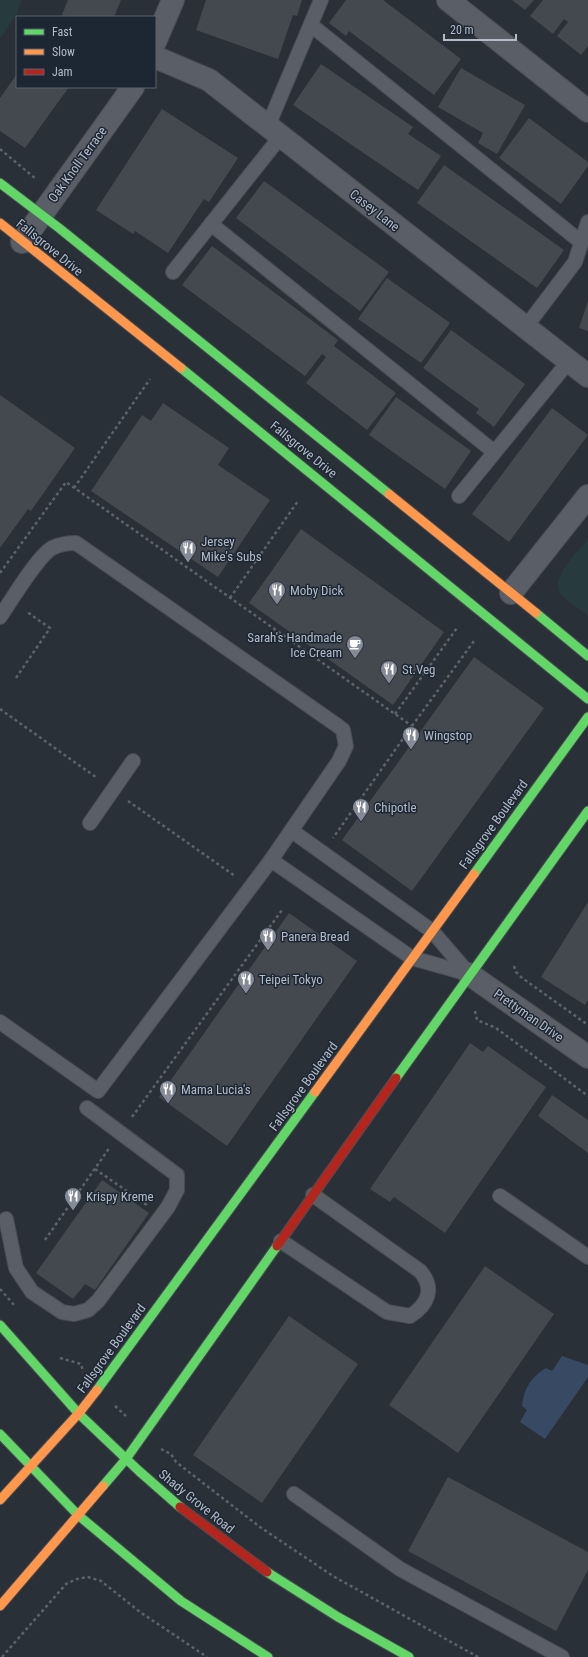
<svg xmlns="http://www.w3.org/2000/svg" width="588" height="1657" viewBox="0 0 588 1657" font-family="'Roboto Condensed',sans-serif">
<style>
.green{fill:#273a3e}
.water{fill:#384963}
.building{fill:#444950}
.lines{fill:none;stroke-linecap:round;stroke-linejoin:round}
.lane-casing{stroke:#484c53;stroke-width:16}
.street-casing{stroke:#484c53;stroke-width:24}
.fast-casing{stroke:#484c53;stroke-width:11}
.slow-casing{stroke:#484c53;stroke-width:11}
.jam-casing{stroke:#484c53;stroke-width:11}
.path{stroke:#5d636a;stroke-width:2.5;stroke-dasharray:3 3;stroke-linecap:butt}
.lane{stroke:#5a5e66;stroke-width:14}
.street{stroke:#5a5e66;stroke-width:22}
.fast{stroke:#63d668;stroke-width:9}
.slow{stroke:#ff974d;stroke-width:9}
.jam{stroke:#b3261e;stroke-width:9}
.labels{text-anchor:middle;stroke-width:3;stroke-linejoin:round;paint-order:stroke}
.street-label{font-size:13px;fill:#b4bcc9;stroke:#1d2633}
.poi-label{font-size:13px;fill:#b4bcc9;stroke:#1d2633;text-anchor:start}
</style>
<rect width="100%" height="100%" fill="#2a3038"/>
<g class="green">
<polygon points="0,0 22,0 17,13 0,39"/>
<path d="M588,539V616C580,609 568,602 561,594C549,578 578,552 588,539Z"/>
</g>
<path class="water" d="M562,1356L588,1365V1377L545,1439L520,1422L527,1410L522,1406C524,1388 531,1377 546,1368L552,1371Z"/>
<g class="building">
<polygon points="68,0 121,0 114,17 61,17"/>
<polygon points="206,0 302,0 297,16 293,15 278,59 196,30"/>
<polygon points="346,0 383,0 461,59 434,95 349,31 346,36 329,23"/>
<polygon points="512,0 534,0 525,10"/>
<polygon points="543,0 588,0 588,46 581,55 557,36 568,22 564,19 553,34 530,16"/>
<polygon points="321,64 413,127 408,134 441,156 418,190 293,105"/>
<polygon points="461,68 525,105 497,154 478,143 483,133 438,107"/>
<polygon points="17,74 17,87 69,87 25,148 0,131 0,98"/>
<polygon points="162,109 238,158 209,202 204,199 168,253 135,231 133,234 96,210"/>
<polygon points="529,118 588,162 588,166 561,204 499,158"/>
<polygon points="444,165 564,250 537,288 417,203"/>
<polygon points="264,181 389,272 360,311 236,218"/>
<polygon points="212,246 338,340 334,346 396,393 367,430 306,383 326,357 322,354 305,376 182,285"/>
<polygon points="387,278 450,323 421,363 358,319"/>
<polygon points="588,301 588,331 579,328"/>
<polygon points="451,330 525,384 494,427 476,413 479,409 423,368"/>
<polygon points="0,395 75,448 31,511 28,509 0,548"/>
<polygon points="396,397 471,451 445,489 369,435"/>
<polygon points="163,403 229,448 218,465 270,500 218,577 91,491 142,415 151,421"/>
<polygon points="552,408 588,435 509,542 472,514"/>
<polygon points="301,529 444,632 393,705 249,603"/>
<polygon points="474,657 544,708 412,891 342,840"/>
<polygon points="588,902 588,1000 585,1005 541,977"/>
<polygon points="289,913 357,961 227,1146 159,1097"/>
<polygon points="470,1043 483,1052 488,1046 546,1087 445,1233 394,1197 390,1202 370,1189"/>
<polygon points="552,1095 588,1120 588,1153 538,1116"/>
<polygon points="102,1180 149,1213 95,1290 85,1284 73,1299 36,1273"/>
<polygon points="485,1266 554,1314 458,1453 389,1405"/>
<polygon points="289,1316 358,1364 262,1503 193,1455"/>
<polygon points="448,1477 588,1552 588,1570 556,1631 408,1551"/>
</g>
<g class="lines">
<g class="lane-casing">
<g id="lane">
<polyline points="311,25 581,242"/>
<polyline points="268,126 321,0"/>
<polyline points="211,224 493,451"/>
<polyline points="173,272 281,136"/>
<polyline points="525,328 575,262 588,222"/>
<polyline points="459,496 569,361"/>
<path d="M0,617C11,601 37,557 52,548C60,544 68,543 76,543L338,726L343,730L346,746L339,761L271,860L98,1091L0,1022"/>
<polyline points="90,823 133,761"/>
<polyline points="292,831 432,931 469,974"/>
<polyline points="271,860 412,958 469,974"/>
<polyline points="500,1196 588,1257"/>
<polyline points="6,1219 16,1268 32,1292 62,1312 74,1314 88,1310 98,1301 168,1207 177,1190 177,1175 87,1108"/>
<path d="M281,1241L387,1312L410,1316C428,1305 435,1288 420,1271L313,1195"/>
<polyline points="294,1494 400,1569 562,1657"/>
</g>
</g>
<g class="street-casing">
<g id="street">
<polyline points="448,0 588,111"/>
<polyline points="155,42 173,0"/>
<polyline points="155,57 209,80 588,376"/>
<polyline points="22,242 133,87"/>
<polyline points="511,593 588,496"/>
<polyline points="469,974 588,1057"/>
</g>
</g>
<g class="fast-casing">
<g id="fast">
<polyline points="0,183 59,228 389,494"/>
<polyline points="181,368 588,699"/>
<polyline points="536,613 588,656"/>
<polyline points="474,874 588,717"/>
<polyline points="396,1078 588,811"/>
<polyline points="0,1325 79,1414 139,1471 180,1507"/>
<polyline points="97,1390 315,1092"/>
<polyline points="0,1434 78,1515 181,1601 268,1657"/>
<polyline points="103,1486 126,1459 277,1246"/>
<polyline points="267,1572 338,1617 409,1657"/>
</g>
</g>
<g class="slow-casing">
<g id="slow">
<polyline points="0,223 181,368"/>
<polyline points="389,494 536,613"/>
<polyline points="315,1092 474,874"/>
<polyline points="0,1500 79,1413 97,1390"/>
<polyline points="0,1606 103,1486"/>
</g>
</g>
<g class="jam-casing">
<g id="jam">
<polyline points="277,1246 396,1078"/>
<polyline points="180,1507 267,1572"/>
</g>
</g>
<g class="path">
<polyline points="0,149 36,179"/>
<polyline points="74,488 150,379"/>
<polyline points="0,573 66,482 412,726 333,838"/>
<polyline points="230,598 298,501"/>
<polyline points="16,678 50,628 27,612"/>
<polyline points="0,709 97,778"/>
<polyline points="395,714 457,628"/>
<polyline points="412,726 474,641"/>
<polyline points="128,801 235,876"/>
<polyline points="514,966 516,972 521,977 588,1025"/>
<polyline points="475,1011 477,1020 496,1028 588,1096"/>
<polyline points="132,1117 282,910"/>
<polyline points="95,1169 147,1205"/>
<polyline points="45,1240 110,1147"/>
<polyline points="0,1289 15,1306"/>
<polyline points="60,1358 81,1364 83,1371"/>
<polyline points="115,1406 127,1417"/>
<polyline points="161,1449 171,1454 176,1462 260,1527 333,1576 478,1657"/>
<polyline points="2,1657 66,1584 77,1579 88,1577 101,1581 140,1612 207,1657"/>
</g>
<use href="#lane" class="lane"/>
<use href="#street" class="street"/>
<use href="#fast" class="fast"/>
<use href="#slow" class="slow"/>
<use href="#jam" class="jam"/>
</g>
<defs>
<g id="restaurant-pin" transform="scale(0.9)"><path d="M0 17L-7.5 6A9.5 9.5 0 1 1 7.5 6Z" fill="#848b96" stroke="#1d2633"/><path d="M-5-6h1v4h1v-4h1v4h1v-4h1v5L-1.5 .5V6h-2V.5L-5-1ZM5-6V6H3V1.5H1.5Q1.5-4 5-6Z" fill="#fff"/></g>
<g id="cafe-pin" transform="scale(0.9)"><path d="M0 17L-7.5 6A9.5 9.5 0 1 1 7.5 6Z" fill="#848b96" stroke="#1d2633"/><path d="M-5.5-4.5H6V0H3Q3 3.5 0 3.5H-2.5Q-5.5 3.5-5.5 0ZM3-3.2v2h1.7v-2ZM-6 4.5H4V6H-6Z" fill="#fff"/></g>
</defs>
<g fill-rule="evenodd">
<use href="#restaurant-pin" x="188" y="548"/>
<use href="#restaurant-pin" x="277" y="590"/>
<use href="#cafe-pin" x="355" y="644"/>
<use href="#restaurant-pin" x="389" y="669"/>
<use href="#restaurant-pin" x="411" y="735"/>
<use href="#restaurant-pin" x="361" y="807"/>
<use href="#restaurant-pin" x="268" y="936"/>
<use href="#restaurant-pin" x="246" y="979"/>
<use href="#restaurant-pin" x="168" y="1089"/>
<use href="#restaurant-pin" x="73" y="1196"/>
</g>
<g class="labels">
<g class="street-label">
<text transform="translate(77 164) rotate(-54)" y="5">Oak Knoll Terrace</text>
<text transform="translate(375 210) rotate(38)" y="5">Casey Lane</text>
<text transform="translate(50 247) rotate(39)" y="5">Fallsgrove Drive</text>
<text transform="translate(304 449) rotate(39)" y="5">Fallsgrove Drive</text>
<text transform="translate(493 824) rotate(-54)" y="5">Fallsgrove Boulevard</text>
<text transform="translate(529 1015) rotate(35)" y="5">Prettyman Drive</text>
<text transform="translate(303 1086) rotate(-54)" y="5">Fallsgrove Boulevard</text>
<text transform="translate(111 1348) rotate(-54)" y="5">Fallsgrove Boulevard</text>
<text transform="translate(197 1501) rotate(39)" y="5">Shady Grove Road</text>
</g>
<g class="poi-label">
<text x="201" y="546">Jersey<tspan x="201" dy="15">Mike's Subs</tspan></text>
<text x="290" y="595">Moby Dick</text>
<text x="342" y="642" text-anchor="end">Sarah's Handmade<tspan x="342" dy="15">Ice Cream</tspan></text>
<text x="402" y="674">St.Veg</text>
<text x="424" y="740">Wingstop</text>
<text x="374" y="812">Chipotle</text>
<text x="281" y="941">Panera Bread</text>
<text x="259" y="984">Teipei Tokyo</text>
<text x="181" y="1094">Mama Lucia's</text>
<text x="86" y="1201">Krispy Kreme</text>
</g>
</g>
<rect x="16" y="16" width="140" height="72" fill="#1d2633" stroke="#59626f"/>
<rect x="24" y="29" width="20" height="6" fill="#63d668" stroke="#59626f"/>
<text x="52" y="36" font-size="12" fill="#b4bcc9">Fast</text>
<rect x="24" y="49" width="20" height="6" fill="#ff974d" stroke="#59626f"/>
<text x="52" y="56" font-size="12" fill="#b4bcc9">Slow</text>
<rect x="24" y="69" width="20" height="6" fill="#b3261e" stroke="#59626f"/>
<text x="52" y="76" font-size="12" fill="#b4bcc9">Jam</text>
<path d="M444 34v6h72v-6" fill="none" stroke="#b4bcc9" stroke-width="2"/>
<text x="450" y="34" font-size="12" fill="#b4bcc9" stroke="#1d2633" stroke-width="3" paint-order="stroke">20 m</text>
</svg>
